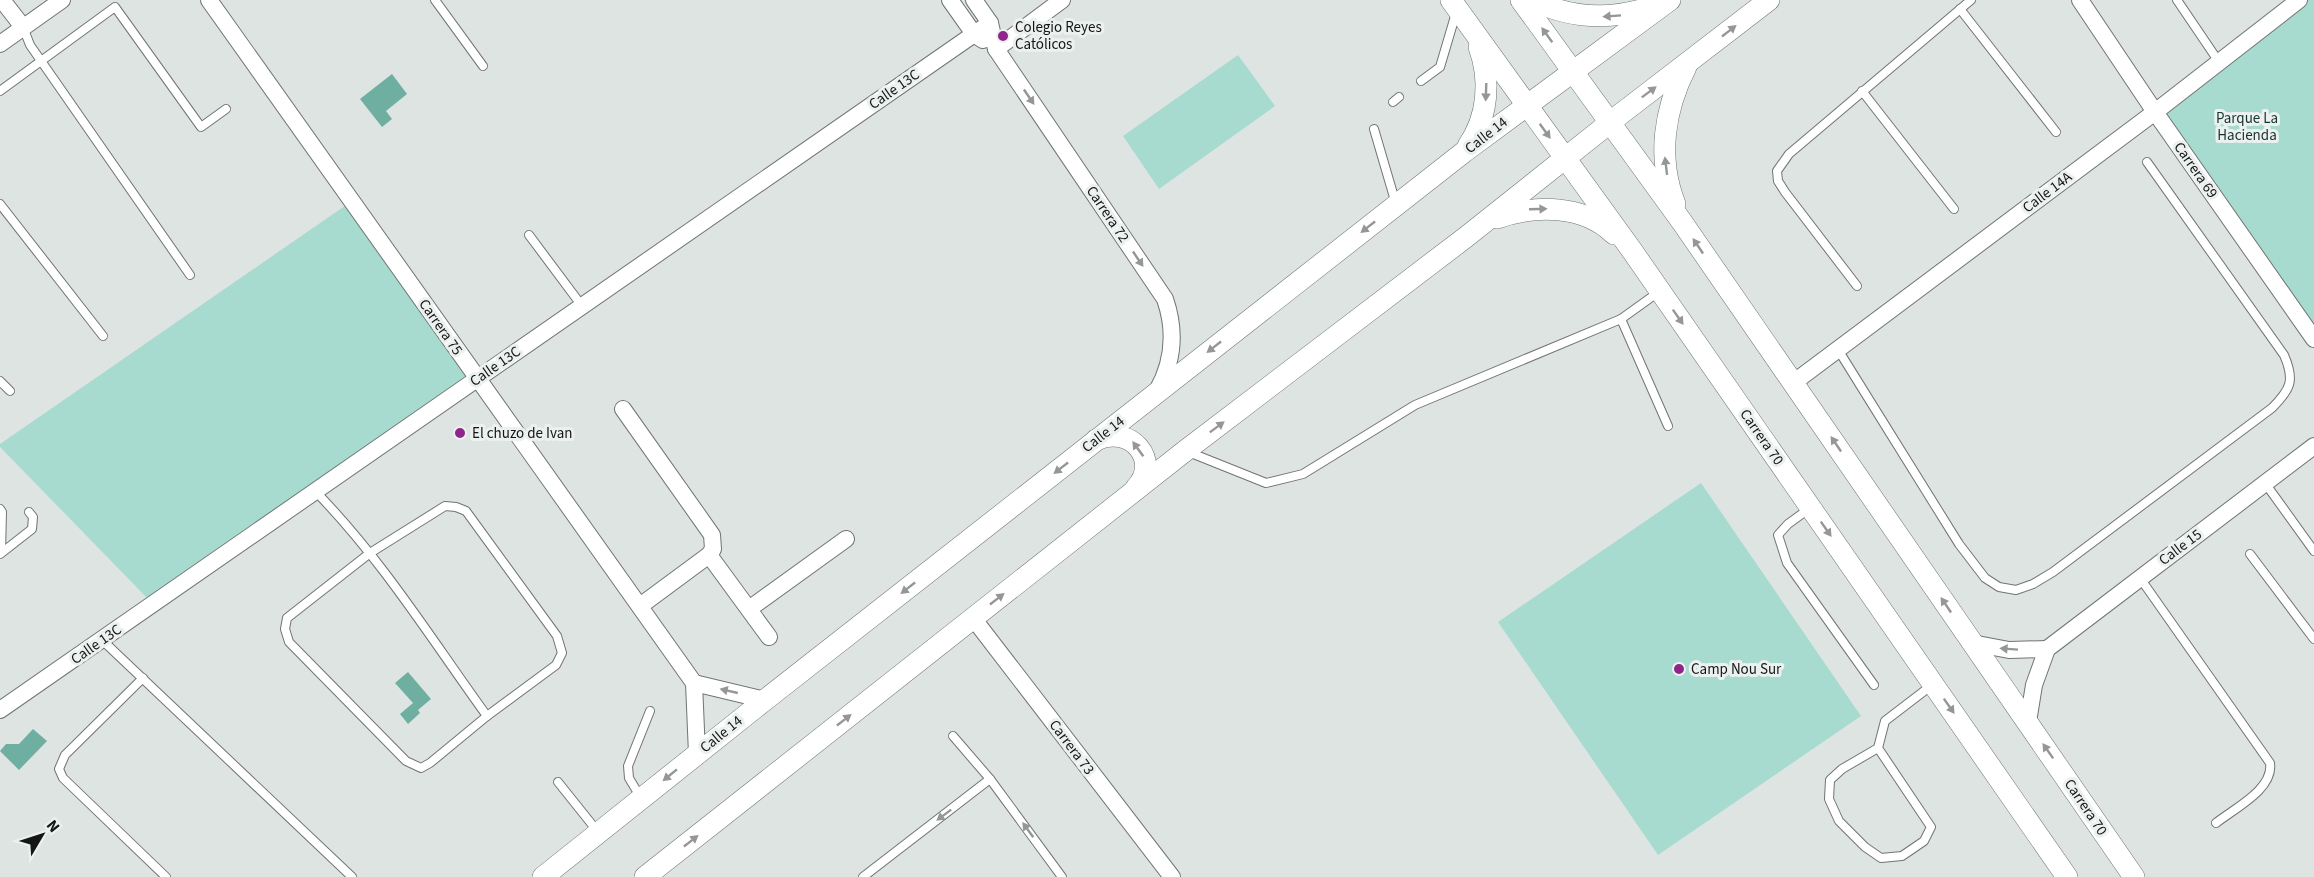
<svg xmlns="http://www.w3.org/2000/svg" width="2314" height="877" viewBox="0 0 2314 877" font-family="'Source Sans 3',sans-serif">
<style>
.green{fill:#a8dbd0}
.water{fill:#6eafa2}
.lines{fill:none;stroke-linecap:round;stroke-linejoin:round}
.service-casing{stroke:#707573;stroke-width:10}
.minor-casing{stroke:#707573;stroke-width:18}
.tertiary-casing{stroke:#707573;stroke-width:22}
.service{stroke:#fff;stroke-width:8}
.minor{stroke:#fff;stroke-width:16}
.tertiary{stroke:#fff;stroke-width:21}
.oneway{fill:#959696}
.poi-dot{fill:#8f258a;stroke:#ecf1f0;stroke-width:2}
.labels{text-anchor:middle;stroke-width:6;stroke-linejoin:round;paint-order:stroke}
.poi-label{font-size:15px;fill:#141616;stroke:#ecf1f0;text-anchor:start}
.street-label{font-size:15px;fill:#141616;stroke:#ecf1f0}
.park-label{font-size:15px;fill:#14342e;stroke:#ecf1f0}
</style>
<rect width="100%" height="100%" fill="#dee4e2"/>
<g class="green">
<polygon points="2299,0 2314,0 2314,339 2155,112"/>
<polygon points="1238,55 1275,106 1159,189 1123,136"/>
<polygon points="352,201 478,378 153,604 0,447 0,444"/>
<polygon points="1701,483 1861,716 1658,855 1498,622"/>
</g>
<g class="water">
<polygon points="392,74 407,94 386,111 392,119 382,127 360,99"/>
<polygon points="408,672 431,699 418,710 420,713 408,724 400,714 413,703 395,683"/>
<polygon points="33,729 47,741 19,770 0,751 6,744 19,744"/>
</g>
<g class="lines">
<g class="service-casing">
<g id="service">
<polyline points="435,0 483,66"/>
<polyline points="2177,0 2219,62"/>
<polyline points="1960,9 2056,132"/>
<polyline points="23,27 30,45 190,275"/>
<polyline points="1421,81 1440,67 1456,13"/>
<polyline points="0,91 115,7 201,127 226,109"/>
<polyline points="1862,91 1954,209"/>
<polyline points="1393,102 1399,97"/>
<polyline points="1374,129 1396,204"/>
<polyline points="0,204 103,336"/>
<polyline points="529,235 582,306"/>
<polyline points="1857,286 1785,192 1778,181 1777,171 1789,154 1971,0"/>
<polyline points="1621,319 1668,426"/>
<path d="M1837,348L1959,544L1985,578L1999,587L2016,590L2033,584L2053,572L2272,408C2291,389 2295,380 2284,355L2147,162"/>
<polyline points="0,381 10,391"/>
<polyline points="1186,451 1266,483 1303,474 1415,405 1621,319 1660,291"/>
<polyline points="2265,483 2314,551"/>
<path d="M315,491C381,558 432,640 487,716"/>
<polygon points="445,506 456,507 466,511 557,636 562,653 556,665 487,716 430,763 421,768 406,761 289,642 285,629 287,618 370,553"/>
<polyline points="1810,508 1788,524 1778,535 1787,563 1874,685"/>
<polyline points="0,509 2,512 1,553"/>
<polyline points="0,554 32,529 33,517 29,512"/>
<polyline points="2250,554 2314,639"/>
<path d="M2140,578L2270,763C2274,789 2235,808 2216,823"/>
<polyline points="102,640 352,877"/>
<polyline points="143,678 65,755 59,769 63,778 166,877"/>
<polyline points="953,736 990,779 1062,877"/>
<polyline points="1878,748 1931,827 1924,841 1902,856 1881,858 1865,847 1839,821 1829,799 1830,780 1842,769 1878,748 1885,721 1932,685"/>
<polyline points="558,782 598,832"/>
<polyline points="641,798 629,778 628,766 650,711"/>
<polyline points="863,877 990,779"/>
</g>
</g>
<g class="minor-casing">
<g id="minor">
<polyline points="2,0 23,27"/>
<polyline points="209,0 694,683 697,754"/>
<polyline points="950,0 974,34 983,40"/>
<path d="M974,0L990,23L996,49L1165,299C1176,331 1174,361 1157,391"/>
<polyline points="2080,0 2155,112 2314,339"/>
<polyline points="0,44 62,0"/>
<polyline points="996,49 1062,0"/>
<polyline points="1793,383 2155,112 2299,0"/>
<polyline points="623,409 712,535 713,549 709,555 640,606"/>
<polyline points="709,555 769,637"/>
<polyline points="749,609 846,539"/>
<polyline points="973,618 1172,877"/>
<polyline points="1972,643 2009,650 2047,649"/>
<polyline points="694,683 765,700"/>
<polyline points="0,710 990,23"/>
<polyline points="2028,722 2034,685 2047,649 2314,446"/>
</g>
</g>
<g class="tertiary-casing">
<g id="tertiary">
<polyline points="1451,0 1633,252 2067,877"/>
<polyline points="1521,0 1682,222 2134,877"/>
<path d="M1533,0C1571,19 1611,20 1651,7"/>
<path d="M1468,146C1488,117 1491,80 1479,47"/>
<path d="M1675,204C1657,158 1664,110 1686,67"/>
<path d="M1497,218C1535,205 1583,204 1614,234"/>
<path d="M1096,440C1130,424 1162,460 1136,488"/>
<polyline points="543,877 765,700 1464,152 1670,0"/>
<polyline points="645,877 1185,451 1466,237 1622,113 1769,0"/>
</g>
</g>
<use href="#service" class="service"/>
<use href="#minor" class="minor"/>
<use href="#tertiary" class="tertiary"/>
</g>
<defs><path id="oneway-solid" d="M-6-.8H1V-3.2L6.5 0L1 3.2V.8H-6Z" transform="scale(1.5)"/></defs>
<g class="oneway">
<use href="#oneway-solid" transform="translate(1612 16) rotate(176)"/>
<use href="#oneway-solid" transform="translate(1729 31) rotate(-38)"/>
<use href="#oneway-solid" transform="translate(1547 35) rotate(-126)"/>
<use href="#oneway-solid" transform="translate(1486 92) rotate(92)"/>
<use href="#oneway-solid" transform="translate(1649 92) rotate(-37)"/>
<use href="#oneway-solid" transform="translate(1029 97) rotate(56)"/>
<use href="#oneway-solid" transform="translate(1545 131) rotate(54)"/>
<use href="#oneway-solid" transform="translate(1666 166) rotate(-97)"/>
<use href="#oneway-solid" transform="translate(1538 209) rotate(-2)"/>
<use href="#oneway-solid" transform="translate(1368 227) rotate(142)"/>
<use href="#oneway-solid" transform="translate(1698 246) rotate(-124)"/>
<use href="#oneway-solid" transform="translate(1138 259) rotate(56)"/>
<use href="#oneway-solid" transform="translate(1678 317) rotate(55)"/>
<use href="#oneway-solid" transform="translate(1214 347) rotate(142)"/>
<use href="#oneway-solid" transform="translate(1217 427) rotate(-37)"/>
<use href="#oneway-solid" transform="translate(1836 444) rotate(-124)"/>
<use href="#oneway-solid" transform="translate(1138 449) rotate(-126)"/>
<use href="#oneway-solid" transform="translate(1061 468) rotate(142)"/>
<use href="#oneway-solid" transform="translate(1826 529) rotate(55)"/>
<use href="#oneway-solid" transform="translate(908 588) rotate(142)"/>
<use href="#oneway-solid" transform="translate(997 599) rotate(-38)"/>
<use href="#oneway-solid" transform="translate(1946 605) rotate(-124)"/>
<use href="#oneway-solid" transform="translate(2009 649) rotate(-176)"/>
<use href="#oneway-solid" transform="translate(729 691) rotate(-167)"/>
<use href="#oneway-solid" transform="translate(1949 706) rotate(55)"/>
<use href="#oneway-solid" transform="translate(844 720) rotate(-38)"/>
<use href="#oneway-solid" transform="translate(2048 751) rotate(-125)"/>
<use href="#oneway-solid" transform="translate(670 775) rotate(141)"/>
<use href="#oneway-solid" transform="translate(944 815) rotate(143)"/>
<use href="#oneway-solid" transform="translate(1028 830) rotate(-126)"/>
<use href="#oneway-solid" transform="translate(691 841) rotate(-38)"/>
</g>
<g class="poi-dot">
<circle cx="1003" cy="36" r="6"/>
<circle cx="460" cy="433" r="6"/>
<circle cx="1679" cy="669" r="6"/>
</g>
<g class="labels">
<g class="poi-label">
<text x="1015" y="32">Colegio Reyes<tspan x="1015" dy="17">Católicos</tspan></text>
<text x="472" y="438">El chuzo de Ivan</text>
<text x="1691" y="674">Camp Nou Sur</text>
</g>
<g class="street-label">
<text transform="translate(894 89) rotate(-35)" y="5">Calle 13C</text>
<text transform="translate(1486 135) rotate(-38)" y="5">Calle 14</text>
<text transform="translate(2196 170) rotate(55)" y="5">Carrera 69</text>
<text transform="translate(2047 192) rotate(-37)" y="5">Calle 14A</text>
<text transform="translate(1108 214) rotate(56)" y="5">Carrera 72</text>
<text transform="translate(441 327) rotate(55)" y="5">Carrera 75</text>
<text transform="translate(495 366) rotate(-35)" y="5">Calle 13C</text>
<text transform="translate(1103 434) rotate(-38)" y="5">Calle 14</text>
<text transform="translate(1762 437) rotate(55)" y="5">Carrera 70</text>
<text transform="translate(2180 547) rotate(-37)" y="5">Calle 15</text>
<text transform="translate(96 644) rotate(-35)" y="5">Calle 13C</text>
<text transform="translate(721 734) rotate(-39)" y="5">Calle 14</text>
<text transform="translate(1072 747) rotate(53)" y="5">Carrera 73</text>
<text transform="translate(2086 807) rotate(56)" y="5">Carrera 70</text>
</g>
<g class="park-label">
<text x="2247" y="123">Parque La<tspan x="2247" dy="17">Hacienda</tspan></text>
</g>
</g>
<g transform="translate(42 835) rotate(51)" stroke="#ecf1f0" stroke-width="4.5" paint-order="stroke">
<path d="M0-4.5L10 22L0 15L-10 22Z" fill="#141616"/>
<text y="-9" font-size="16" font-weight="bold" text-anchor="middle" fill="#141616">N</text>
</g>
</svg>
